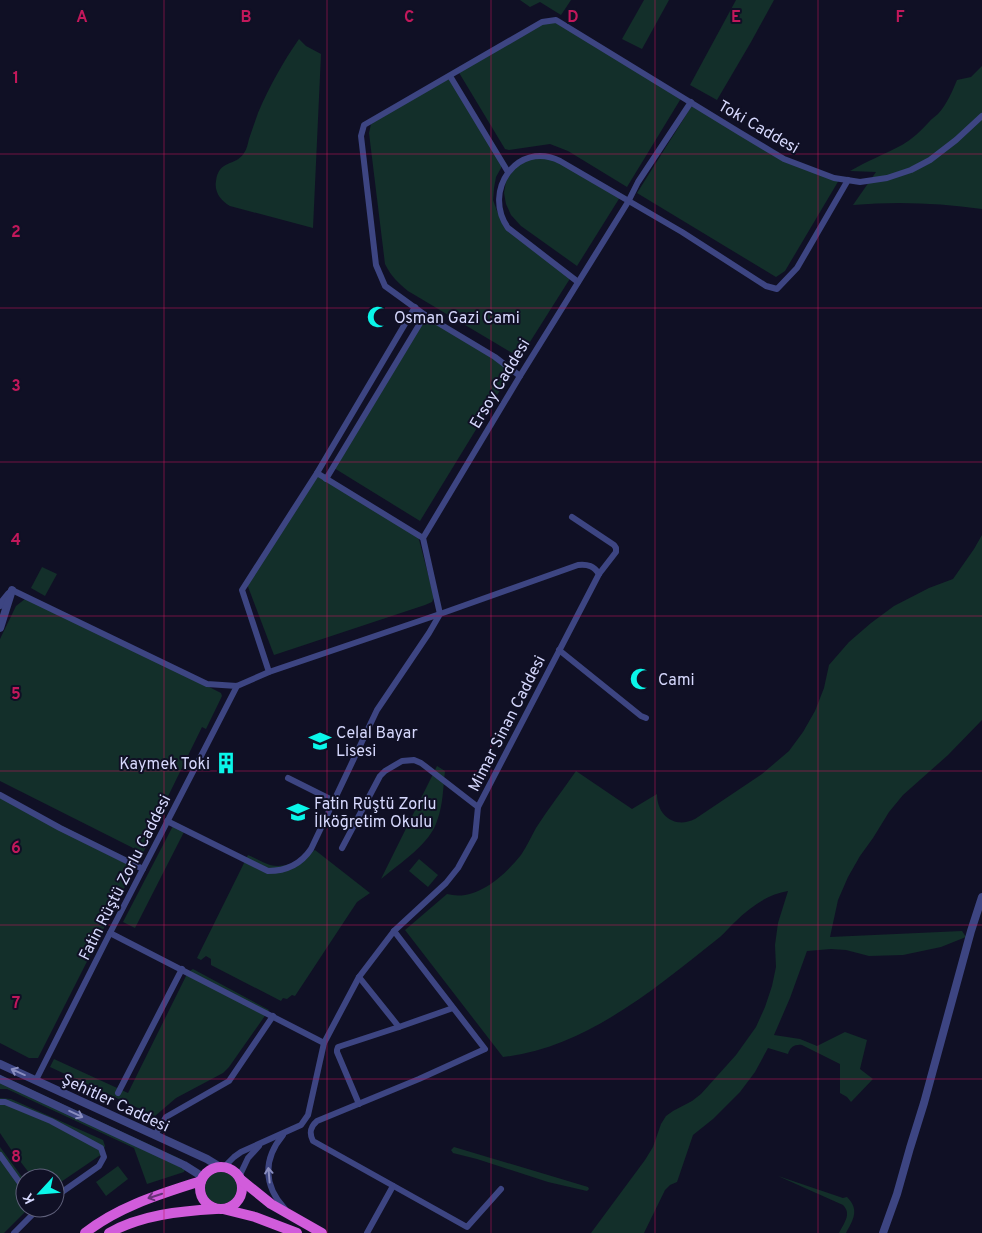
<svg xmlns="http://www.w3.org/2000/svg" width="982" height="1233" viewBox="0 0 982 1233" font-family="Overpass,sans-serif">
<style>
.green{fill:#132f2a}
.lines{fill:none;stroke-linecap:round;stroke-linejoin:round}
.minor{stroke:#3d4582;stroke-width:6}
.tertiary{stroke:#3d4582;stroke-width:8}
.trunk{stroke:#d15cdb;stroke-width:10}
.oneway{stroke:#8a8ec0}
.oneway2{stroke:#673277}
.grid{fill:none;stroke:#c2185b;stroke-width:1;stroke-opacity:0.55}
.labels{text-anchor:middle;stroke-width:4;stroke-linejoin:round;paint-order:stroke}
.street-label{font-size:16px;fill:#d6d8fd;stroke:#101025}
.poi-label{font-size:16px;fill:#d6d8fd;stroke:#101025;text-anchor:start}
.grid-label{font-size:16px;text-anchor:middle;font-weight:bold;fill:#c2185b;stroke:#101025;stroke-width:4;stroke-linejoin:round;paint-order:stroke}
</style>
<rect width="100%" height="100%" fill="#101025"/>
<g class="green">
<polygon points="520,0 571,0 561,15 540,2 530,7"/>
<polygon points="644,0 669,0 642,49 622,39"/>
<polygon points="736,0 774,0 751,42 717,100 690,85"/>
<polygon points="555,20 681,97 680,100 627,187 568,151 550,144 509,150 505,149 458,71 540,24"/>
<path d="M299,39L306,46L321,54L313,228L230,206C221,201 214,192 216,181C219,159 235,167 244,153C247,149 248,143 249,139C252,130 255,122 258,113C269,87 283,62 299,39Z"/>
<path d="M982,66V209C939,203 897,201 853,205L876,172L850,171C867,161 885,154 902,145C912,139 921,131 929,122C931,119 935,117 938,114C947,104 952,92 957,80L971,77Z"/>
<path d="M449,75L502,161L501,168L496,177L494,188L493,200L497,211L504,223L571,277L523,353L519,357L408,291C398,283 391,276 385,264L369,133L371,124Z"/>
<polygon points="693,104 779,156 839,180 785,271 776,277 771,274 637,193"/>
<polygon points="546,154 557,157 622,194 577,266 521,226 511,215 506,204 504,193 506,181 519,162"/>
<polygon points="426,317 513,369 420,521 334,468"/>
<polygon points="316,473 417,532 434,597 432,602 425,605 274,655 247,584"/>
<path d="M982,535V720L948,755L903,795L889,812L873,838L860,856L848,877L838,900L830,937L962,931L966,937L941,947L903,955L869,956L846,950L831,949L807,951L790,998L774,1035L800,1039L817,1046L845,1032L867,1040L860,1069L873,1079L851,1102L847,1097L840,1093V1064L802,1045C795,1044 790,1047 788,1054L768,1048L755,1072L740,1092L713,1119L693,1135L677,1182L670,1185L665,1190L644,1233H591L645,1160L653,1147L661,1124L666,1116L673,1111L692,1101L701,1094L736,1055L756,1027L765,1007L772,986L776,967L775,945L778,923L788,891C768,894 750,907 736,921C730,926 726,932 720,937C657,987 586,1048 503,1057L405,930L447,894C476,902 504,876 521,855C527,846 531,837 536,828C548,809 563,790 576,771L632,809L657,794C657,816 675,829 695,819L762,774L789,751L803,732L815,711L824,688L829,665L849,642L871,623L894,606L929,588L953,579L974,549Z"/>
<polygon points="42,567 57,574 45,596 31,588"/>
<polygon points="31,597 221,693 222,696 206,729 202,727 149,835 151,837 143,853 0,781 0,639 16,606 25,599"/>
<path d="M437,766L445,771C443,788 443,805 437,821C430,844 399,864 381,879Z"/>
<polygon points="0,795 137,863 38,1058 29,1058 0,1043"/>
<polygon points="175,822 186,828 135,928 123,922"/>
<path d="M315,850L370,893L357,902L295,996L292,995L287,999L283,998L281,1001L211,965V959L206,956L201,960L197,958L248,855C255,858 263,863 270,865C287,869 302,859 315,850Z"/>
<polygon points="419,859 438,875 428,887 409,871"/>
<polygon points="193,969 269,1010 229,1067 223,1073 176,1098 155,1116 50,1067 54,1059 128,1093 188,972"/>
<path d="M0,1075L183,1160C185,1164 186,1167 184,1172L147,1184L134,1148L7,1089H0Z"/>
<polygon points="0,1098 11,1099 103,1140 105,1146 102,1154 55,1186 55,1178 33,1178 10,1148 0,1133"/>
<polygon points="0,1147 25,1181 25,1208 29,1208 4,1233 0,1233"/>
<polygon points="454,1147 588,1187 589,1189 587,1191 548,1182 477,1159 453,1153 451,1150"/>
<polygon points="118,1166 128,1179 106,1196 96,1182"/>
<circle cx="221" cy="1188" r="16"/>
<path d="M778,1176L843,1198L847,1197C860,1210 853,1220 846,1233H839C844,1223 852,1214 843,1205Z"/>
</g>
<g class="lines">
<g class="minor">
<polyline points="450,76 508,172"/>
<path d="M578,282L508,228C482,191 517,140 560,161L682,232L766,286L777,289L797,268L848,180"/>
<polyline points="520,376 495,357 425,315 385,286 376,265 361,136 364,125 542,22 556,20 739,132 784,159 834,178 860,182 887,178 911,170 930,160 956,140 982,116"/>
<polyline points="317,473 415,307"/>
<polyline points="326,479 425,315"/>
<path d="M12,590L207,684L237,686L269,672L440,614L578,565C588,564 594,566 599,574"/>
<polyline points="559,650 641,716 646,718"/>
<polyline points="269,672 242,590 317,473 423,538"/>
<polyline points="288,778 334,801"/>
<polyline points="0,795 60,828 143,869"/>
<path d="M167,821L268,871C286,871 301,864 311,849L377,710L429,633L440,614L423,538L520,376L628,202L638,182L691,102"/>
<polyline points="342,848 380,776 385,771 402,761 414,760 421,763 478,807"/>
<path d="M394,931L485,1049L419,1079L317,1121C310,1127 309,1133 313,1141L467,1227L501,1189"/>
<polyline points="110,933 324,1043"/>
<polyline points="359,977 399,1027"/>
<polyline points="36,1080 110,933 237,686"/>
<polyline points="118,1093 182,969"/>
<polyline points="0,1102 5,1102 51,1121 101,1148 104,1157 99,1166 55,1197"/>
<polyline points="359,1104 337,1052 337,1050 338,1047 399,1027 453,1008"/>
<polyline points="155,1135 166,1117 229,1081 273,1016"/>
<path d="M283,1135C263,1159 263,1185 285,1209"/>
<polyline points="0,1155 25,1190"/>
<polyline points="224,1167 234,1157 241,1152 301,1125 308,1115 324,1043 359,977 394,931 446,883 458,868 475,837 478,807 599,574 616,552 616,548 614,545 572,517"/>
<polyline points="239,1177 248,1158 259,1146"/>
<polyline points="14,1233 39,1208"/>
<polyline points="367,1233 393,1186"/>
</g>
<g class="tertiary">
<polyline points="0,605 9,594"/>
<polyline points="0,628 12,590"/>
<polyline points="0,1064 207,1159 220,1167"/>
<polyline points="0,1079 184,1165 203,1177"/>
<polyline points="883,1233 897,1194 910,1148 924,1103 971,931 982,897"/>
</g>
<g class="trunk">
<circle cx="221" cy="1188" r="21"/>
<polyline points="240,1179 271,1204 322,1233"/>
<polyline points="223,1209 255,1217 297,1233"/>
<path d="M85,1233C119,1206 161,1194 201,1181"/>
<path d="M109,1233C141,1215 180,1211 216,1209"/>
</g>
</g>
<defs><path id="oneway-shaft" d="M-6 0H5M1.5-3L5.5 0L1.5 3" fill="none" stroke-width="1.6" stroke-linecap="round" stroke-linejoin="round" transform="scale(1.25)"/></defs>
<g class="oneway">
<use href="#oneway-shaft" transform="translate(18 1072) rotate(-156)"/>
<use href="#oneway-shaft" transform="translate(76 1114) rotate(25)"/>
<use href="#oneway-shaft" transform="translate(269 1175) rotate(-95)"/>
</g>
<use class="oneway2" href="#oneway-shaft" transform="translate(155 1196) rotate(162)"/>
<path class="grid" d="M164,0V1233M327,0V1233M491,0V1233M655,0V1233M818,0V1233M0,154H982M0,308H982M0,462H982M0,616H982M0,771H982M0,925H982M0,1079H982"/>
<defs>
<g id="mosque-bare" transform="scale(1.725)"><path d="M3.5-4.9A6 6 0 1 0 3.5 4.9A5 5 0 1 1 3.5-4.9Z" fill="#0af6e9" stroke="#101025" stroke-width="2.5" paint-order="stroke"/></g>
<g id="school-bare" transform="scale(1.725)"><path d="M0-5L7-2L0 1L-7-2ZM-4 1L0 2.5L4 1V4Q0 6-4 4Z" fill="#0af6e9" stroke="#101025" stroke-width="2.5" paint-order="stroke"/></g>
<g id="building-bare" transform="scale(1.725)"><path d="M-4-6H4V6H1V3H-1V6H-4ZM-2.5-4.3h1.7v1.8h-1.7ZM.8-4.3h1.7v1.8H.8ZM-2.5-1h1.7V.8h-1.7ZM.8-1h1.7V.8H.8Z" fill="#0af6e9" stroke="#101025" stroke-width="2.5" paint-order="stroke"/></g>
</defs>
<g fill-rule="evenodd">
<use href="#mosque-bare" x="378" y="317"/>
<use href="#mosque-bare" x="641" y="679"/>
<use href="#school-bare" x="320" y="741"/>
<use href="#building-bare" x="226" y="763"/>
<use href="#school-bare" x="298" y="812"/>
</g>
<g class="labels">
<g class="street-label">
<text transform="translate(759 126) rotate(30)" y="6">Toki Caddesi</text>
<text transform="translate(499 383) rotate(-59)" y="6">Ersoy Caddesi</text>
<text transform="translate(506 723) rotate(-63)" y="6">Mimar Sinan Caddesi</text>
<text transform="translate(124 877) rotate(-63)" y="6">Fatin Rüştü Zorlu Caddesi</text>
<text transform="translate(116 1102) rotate(25)" y="6">Şehitler Caddesi</text>
</g>
<g class="poi-label">
<text x="394" y="323">Osman Gazi Cami</text>
<text x="658" y="685">Cami</text>
<text x="336" y="738">Celal Bayar<tspan x="336" dy="18">Lisesi</tspan></text>
<text x="210" y="769" text-anchor="end">Kaymek Toki</text>
<text x="314" y="809">Fatin Rüştü Zorlu<tspan x="314" dy="18">İlköğretim Okulu</tspan></text>
</g>
</g>
<g class="grid-label">
<text x="82" y="22">A</text>
<text x="246" y="22">B</text>
<text x="409" y="22">C</text>
<text x="573" y="22">D</text>
<text x="736" y="22">E</text>
<text x="900" y="22">F</text>
<text x="16" y="83">1</text>
<text x="16" y="237">2</text>
<text x="16" y="391">3</text>
<text x="16" y="545">4</text>
<text x="16" y="699">5</text>
<text x="16" y="853">6</text>
<text x="16" y="1008">7</text>
<text x="16" y="1162">8</text>
</g>
<g transform="translate(40 1193) rotate(244)"><circle r="24" fill="#101025" stroke="#5f607b"/>
<path d="M0-4L9 19L0 12L-9 19Z" fill="#0af6e9"/>
<text y="-8" font-size="14" font-weight="bold" text-anchor="middle" fill="#d6d8fd">K</text>
</g>
</svg>
